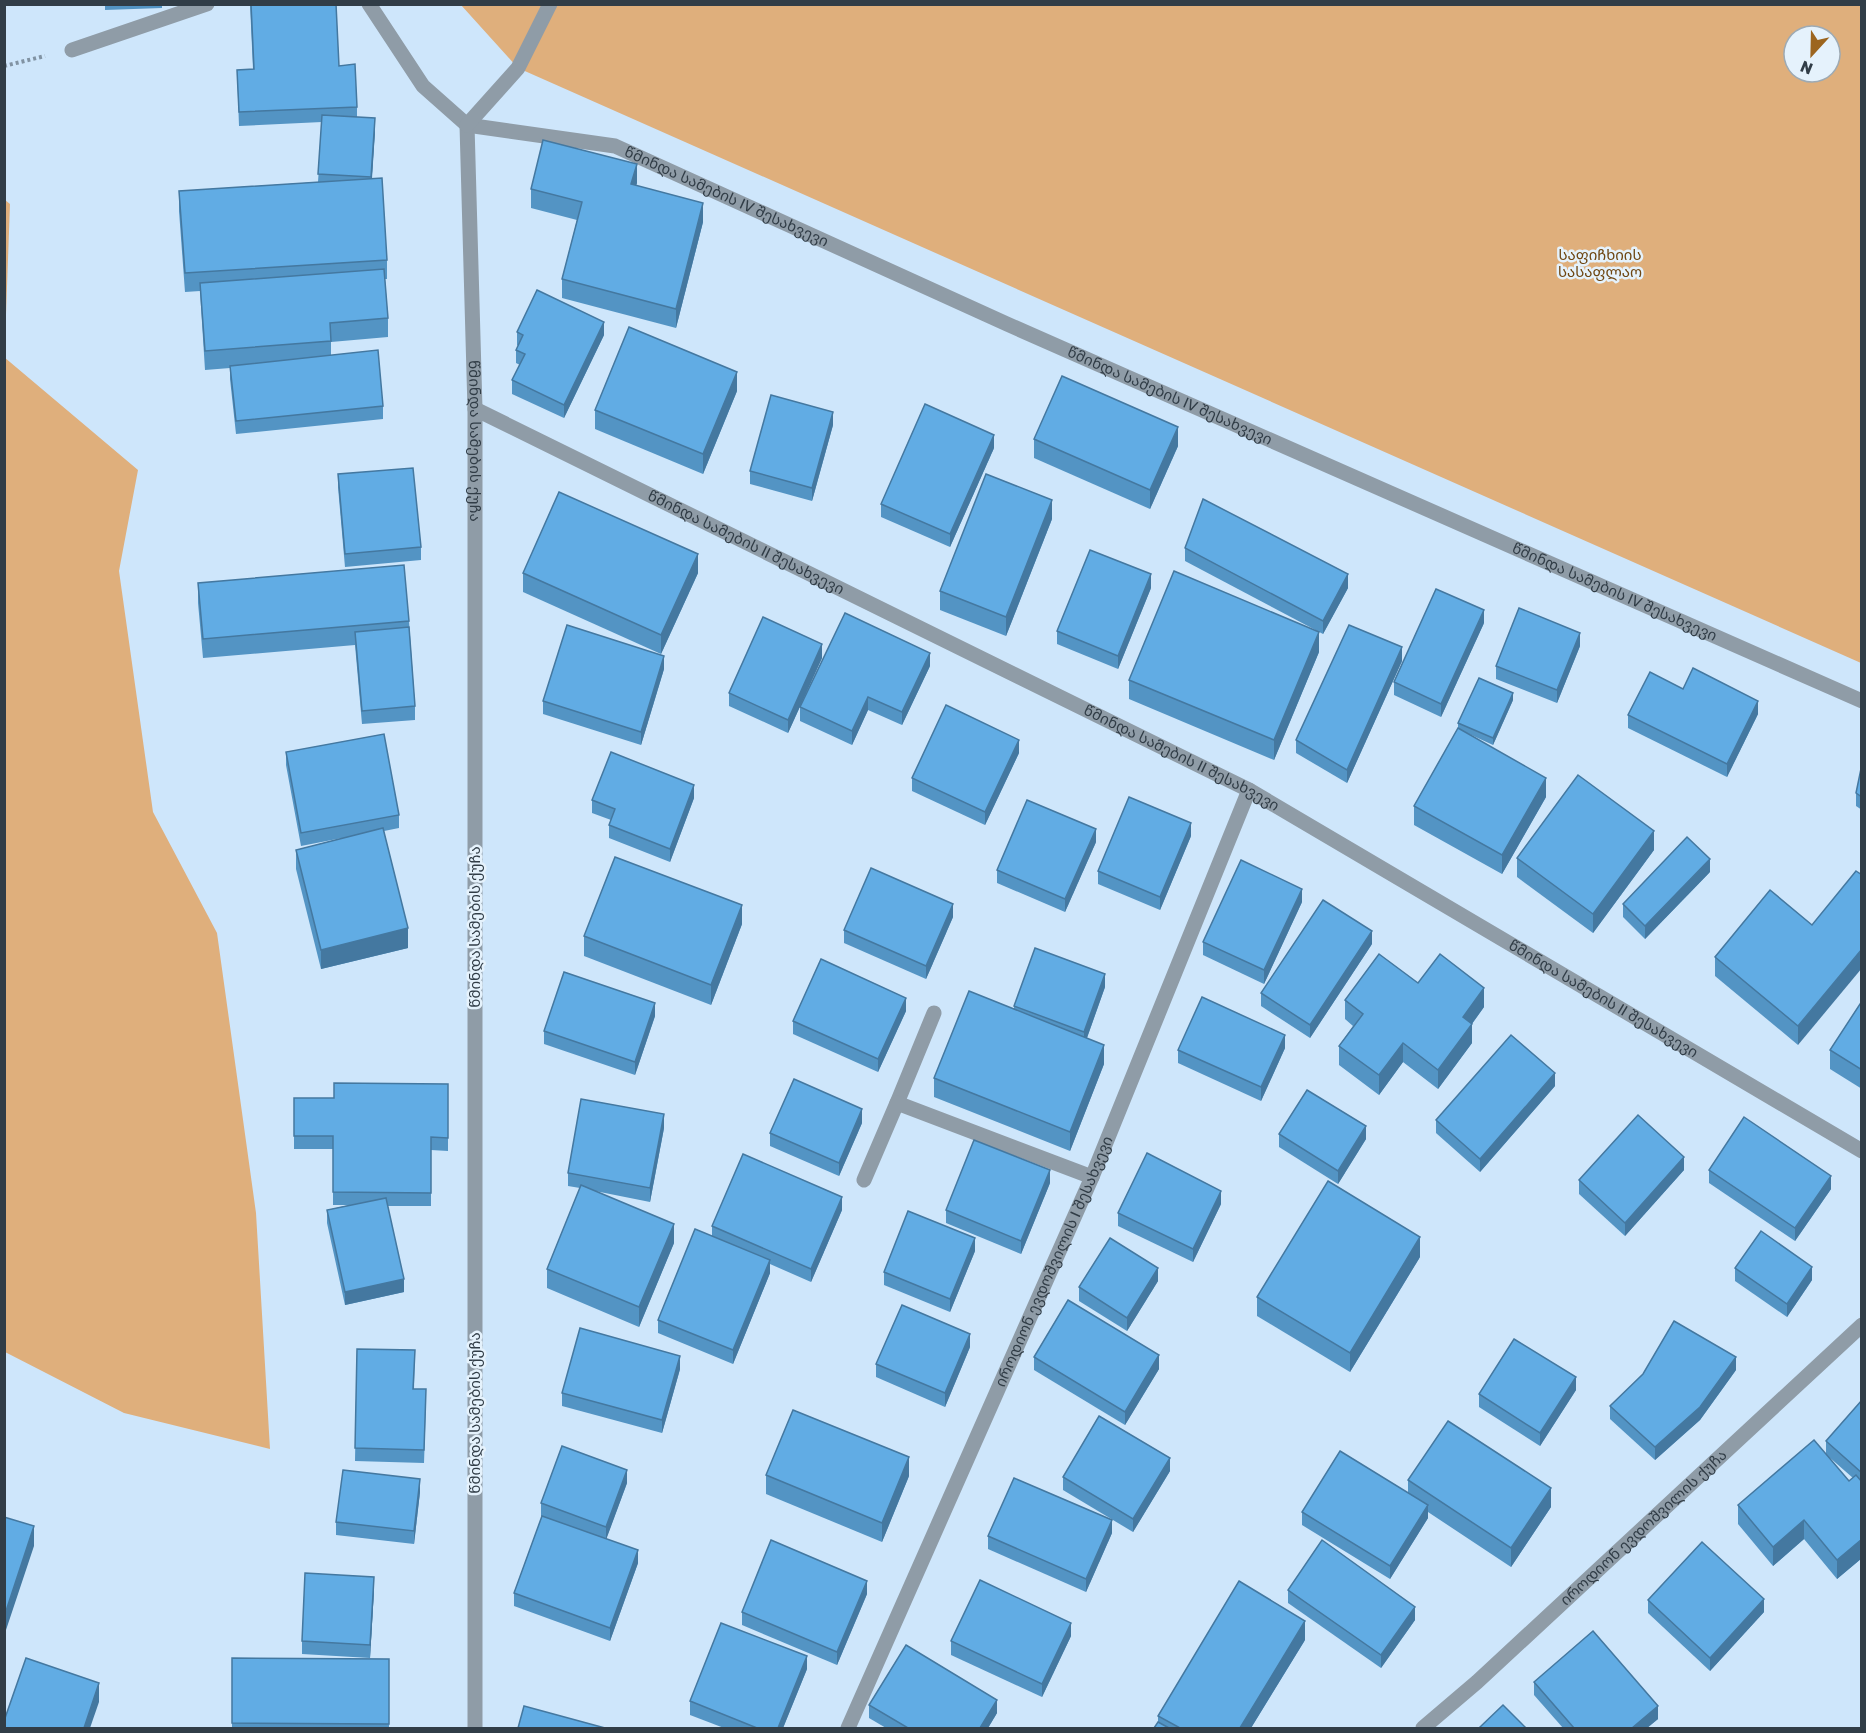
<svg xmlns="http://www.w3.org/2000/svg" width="1866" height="1733" viewBox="0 0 1866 1733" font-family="Rubik,'Noto Sans Georgian',sans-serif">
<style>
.green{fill:#dfaf7c;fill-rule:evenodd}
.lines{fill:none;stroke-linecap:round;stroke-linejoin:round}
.path{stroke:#8193a3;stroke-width:4;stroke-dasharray:3 3;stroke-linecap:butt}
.minor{stroke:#8f9ca7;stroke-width:15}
.wall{fill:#5394c4;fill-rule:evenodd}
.shaded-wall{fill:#4478a0}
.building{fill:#61ace4;stroke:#4478a0;stroke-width:1.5}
.labels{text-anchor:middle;stroke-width:5;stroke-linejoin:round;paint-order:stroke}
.street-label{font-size:15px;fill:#313d47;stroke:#e5f2fc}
.park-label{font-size:15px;fill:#6e4612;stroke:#e5f2fc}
</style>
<rect width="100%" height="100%" fill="#cee6fb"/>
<g class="green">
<path d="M461,5H1861V663L518,68ZM1794,36H1830V72H1794Z"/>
<polygon points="5,200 10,204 5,342"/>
<polygon points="4,357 138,470 119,571 153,812 217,933 256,1213 270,1449 124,1413 5,1352"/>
</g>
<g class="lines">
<polyline class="path" points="4,66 45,56"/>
<g class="minor">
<polyline points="369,4 423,86 467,125"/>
<polyline points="72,50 207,4"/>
<path id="s1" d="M467,125L475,409V1728"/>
<path id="s2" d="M467,125L615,146L1007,324L1862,701"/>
<polyline points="467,125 518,68 550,4"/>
<path id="s3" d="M475,409L1249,790L1862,1151"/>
<polyline points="897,1103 934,1013"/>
<polyline points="864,1180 897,1103 1092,1177"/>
<path id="s4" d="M848,1728L1092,1177L1249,790"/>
<path id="s5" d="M1423,1728L1477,1682L1862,1325"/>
</g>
</g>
<g class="wall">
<polygon points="105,4 162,4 162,8 105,10"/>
<polygon points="250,4 336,4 339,66 357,107 357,117 375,131 372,179 387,260 387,279 385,279 388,318 388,337 331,342 331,355 383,406 383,419 236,434 230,379 230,368 205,370 200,291 185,292 179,211 179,191 318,182 322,122 239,126 237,70 253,69"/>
<polygon points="637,183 636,185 703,222 676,328 562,298 562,279 577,220 531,208 531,189"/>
<polygon points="517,332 604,335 564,418 512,394 512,380 520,365 516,363 516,350 518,346 517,345"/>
<polygon points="737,391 703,474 595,429 595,410"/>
<polygon points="833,425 812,501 750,484 750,471"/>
<polygon points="1034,439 1178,446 1150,509 1034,458"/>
<polygon points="994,448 950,547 881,517 881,504"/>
<polygon points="338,474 421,547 421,560 345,567 338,487"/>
<polygon points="1052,519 1006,636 940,610 940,591"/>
<polygon points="1185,548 1348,588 1323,634 1185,561"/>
<polygon points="523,573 698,573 661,654 523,592"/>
<polygon points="198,583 409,621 415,706 415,720 362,724 355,645 203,658 198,603"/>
<polygon points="1151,588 1118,669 1057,644 1057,631"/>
<polygon points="1484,623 1441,717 1394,695 1394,682"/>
<polygon points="1580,646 1557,703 1496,679 1496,666"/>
<polygon points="1319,652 1274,760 1129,699 1129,680"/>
<polygon points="822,658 788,733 729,706 729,693"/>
<polygon points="1402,661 1347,783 1296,753 1296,740"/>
<polygon points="930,666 902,725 868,710 852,745 800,721 800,707"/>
<polygon points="664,669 641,745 543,714 543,701"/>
<polygon points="1683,689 1758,714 1727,777 1628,728 1628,715"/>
<polygon points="1513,700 1493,745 1467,733 1546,797 1502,874 1414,825 1414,806 1458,728 1458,723"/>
<polygon points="286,752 399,815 399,828 384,831 408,948 321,969 296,869 296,850 342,838 301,846 286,765"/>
<polygon points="1019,753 985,825 912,791 912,778"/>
<polygon points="1862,764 1862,810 1856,806 1856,793"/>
<polygon points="694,798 670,862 609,838 609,825 611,820 592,813 592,800"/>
<polygon points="1191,836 1160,910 1098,884 1098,871"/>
<polygon points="1096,842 1065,912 997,883 997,870"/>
<polygon points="1654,850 1593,933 1517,877 1517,858"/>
<polygon points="1710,872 1645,939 1623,917 1623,904"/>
<polygon points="1302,902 1264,984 1203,955 1203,942"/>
<polygon points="953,917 926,979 844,943 844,930"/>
<polygon points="742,924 711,1005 584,956 584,936"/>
<polygon points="1812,925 1798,1045 1715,976 1715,957"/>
<polygon points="1372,944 1310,1038 1261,1006 1261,993"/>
<polygon points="1418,983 1484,1007 1472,1024 1472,1043 1438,1089 1403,1062 1379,1095 1339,1065 1339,1046 1353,1026 1345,1019 1345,1000"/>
<polygon points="1105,987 1087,1038 1104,1064 1070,1151 934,1097 934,1078 1014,1009 1014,1006"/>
<polygon points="1862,1001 1862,1089 1830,1069 1830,1050"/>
<polygon points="906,1011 878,1072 793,1034 793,1021"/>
<polygon points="655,1016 635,1075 544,1044 544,1031"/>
<polygon points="1285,1048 1261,1101 1178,1063 1178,1050"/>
<polygon points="448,1084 448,1151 431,1150 431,1206 387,1206 404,1292 345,1305 327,1223 327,1210 349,1205 333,1205 333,1149 294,1149 294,1098 334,1098"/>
<polygon points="1555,1086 1480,1172 1436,1133 1436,1120"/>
<polygon points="862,1123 839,1176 770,1146 770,1133"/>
<polygon points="664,1128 650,1202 595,1191 674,1243 639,1327 547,1288 547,1269 580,1188 568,1186 568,1173"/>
<polygon points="1279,1134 1366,1139 1338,1184 1279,1147"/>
<polygon points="1684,1170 1625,1236 1579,1194 1579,1180"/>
<polygon points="1709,1170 1831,1189 1795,1241 1709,1183"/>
<polygon points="1050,1183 1021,1254 946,1223 946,1210"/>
<polygon points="1221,1204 1193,1262 1118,1226 1118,1213"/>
<polygon points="842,1210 811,1282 770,1264 770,1273 733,1364 658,1333 658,1320 712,1236 712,1226"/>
<polygon points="975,1251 950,1312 884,1285 884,1272"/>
<polygon points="1420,1257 1350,1372 1257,1316 1257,1297"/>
<polygon points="1735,1268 1812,1280 1787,1317 1735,1281"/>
<polygon points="1158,1281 1127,1331 1079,1301 1079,1287"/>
<polygon points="970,1347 945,1407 876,1377 876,1364"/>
<polygon points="357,1349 415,1350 414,1389 426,1402 424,1463 355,1461"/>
<polygon points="1034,1357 1159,1369 1125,1425 1034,1370"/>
<polygon points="680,1369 662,1433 562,1406 562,1393"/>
<polygon points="1736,1370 1700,1420 1655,1460 1610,1419 1610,1406"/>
<polygon points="1576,1390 1540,1446 1479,1407 1479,1394"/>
<path d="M1862,1400V1558L1837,1579L1804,1539L1773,1566L1738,1524V1505L1826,1453V1441ZM1829,1457L1853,1478L1849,1481Z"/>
<polygon points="1170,1471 1133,1532 1063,1490 1063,1477"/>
<polygon points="766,1475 909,1476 882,1542 766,1494"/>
<polygon points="1408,1480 1551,1507 1511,1567 1428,1512 1428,1518 1390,1579 1302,1525 1302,1512 1408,1493"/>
<polygon points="627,1483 606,1539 638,1563 610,1641 514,1606 514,1593 542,1516 541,1516 541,1503"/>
<polygon points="420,1492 414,1544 336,1535 336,1522"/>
<polygon points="1112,1533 1086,1592 988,1549 988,1536"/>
<polygon points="374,1590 370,1658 302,1654 302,1641"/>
<polygon points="1288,1590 1415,1620 1381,1668 1288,1603"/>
<polygon points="867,1594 837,1665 742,1625 742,1612"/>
<polygon points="1648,1600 1764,1612 1710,1671 1648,1613"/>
<polygon points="1071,1636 1042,1697 951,1655 951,1641"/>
<polygon points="1305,1640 1251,1728 1154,1728 1158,1722 1158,1716"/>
<polygon points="232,1658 389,1659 389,1728 232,1728"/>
<polygon points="807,1669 783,1728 724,1728 690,1715 690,1701"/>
<polygon points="1534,1682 1658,1719 1647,1728 1563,1728 1534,1695"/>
<polygon points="869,1705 997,1713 988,1728 886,1728 869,1718"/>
</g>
<g class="shaded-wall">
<polygon points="375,118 375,131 371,190 371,177"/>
<polygon points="637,164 637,183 631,203 631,184"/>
<polygon points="703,203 703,222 676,328 676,309"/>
<polygon points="604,322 604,335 564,418 564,405"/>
<polygon points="737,372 737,391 703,474 703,454"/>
<polygon points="833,412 833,425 812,501 812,488"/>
<polygon points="1178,427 1178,446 1150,509 1150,490"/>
<polygon points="994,435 994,448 950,547 950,534"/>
<polygon points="1052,500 1052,519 1006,636 1006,617"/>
<polygon points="698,554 698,573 661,654 661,635"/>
<polygon points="1151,574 1151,588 1118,669 1118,656"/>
<polygon points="1348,574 1348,588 1323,634 1323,621"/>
<polygon points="1484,610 1484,623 1441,717 1441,704"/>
<polygon points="1319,632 1319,652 1274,760 1274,740"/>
<polygon points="1580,633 1580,646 1557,703 1557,690"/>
<polygon points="822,644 822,658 788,733 788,720"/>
<polygon points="1402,647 1402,661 1347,783 1347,770"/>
<polygon points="930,653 930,666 902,725 902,712"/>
<polygon points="664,656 664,669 641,745 641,732"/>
<polygon points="1513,693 1513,700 1493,745 1493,738"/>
<polygon points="868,697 868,710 852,745 852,731"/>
<polygon points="1758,701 1758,714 1727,777 1727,764"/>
<polygon points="1019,740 1019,753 985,825 985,812"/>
<polygon points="1546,778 1546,797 1502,874 1502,855"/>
<polygon points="694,785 694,798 670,862 670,849"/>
<polygon points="1191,823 1191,836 1160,910 1160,897"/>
<polygon points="1096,829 1096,842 1065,912 1065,899"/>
<polygon points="1654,831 1654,850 1593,933 1593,914"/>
<polygon points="1710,859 1710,872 1645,939 1645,926"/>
<polygon points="1302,889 1302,902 1264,984 1264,970"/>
<polygon points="953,904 953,917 926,979 926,966"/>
<polygon points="742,905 742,924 711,1005 711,985"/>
<polygon points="408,928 408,948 321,969 321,950"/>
<polygon points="1372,931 1372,944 1310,1038 1310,1025"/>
<polygon points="1862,949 1862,968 1798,1045 1798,1026"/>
<polygon points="1105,974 1105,987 1084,1046 1084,1032"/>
<polygon points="1484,988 1484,1007 1463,1036 1463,1017"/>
<polygon points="906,998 906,1011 878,1072 878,1059"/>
<polygon points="655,1003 655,1016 635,1075 635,1062"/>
<polygon points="1472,1024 1472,1043 1438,1089 1438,1070"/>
<polygon points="1285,1035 1285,1048 1261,1101 1261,1087"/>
<polygon points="1403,1043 1403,1062 1379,1095 1379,1075"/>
<polygon points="1104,1045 1104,1064 1070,1151 1070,1132"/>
<polygon points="1555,1073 1555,1086 1480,1172 1480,1159"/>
<polygon points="862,1109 862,1123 839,1176 839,1163"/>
<polygon points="664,1114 664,1128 650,1202 650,1188"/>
<polygon points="1366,1126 1366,1139 1338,1184 1338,1171"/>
<polygon points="1684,1157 1684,1170 1625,1236 1625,1223"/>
<polygon points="1050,1170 1050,1183 1021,1254 1021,1241"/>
<polygon points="1831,1176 1831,1189 1795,1241 1795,1228"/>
<polygon points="1221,1191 1221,1204 1193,1262 1193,1249"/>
<polygon points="842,1197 842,1210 811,1282 811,1269"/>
<polygon points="674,1224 674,1243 639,1327 639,1307"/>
<polygon points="1420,1237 1420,1257 1350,1372 1350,1353"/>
<polygon points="975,1238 975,1251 950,1312 950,1299"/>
<polygon points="770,1260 770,1273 733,1364 733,1350"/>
<polygon points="1812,1267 1812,1280 1787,1317 1787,1304"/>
<polygon points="1158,1268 1158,1281 1127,1331 1127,1318"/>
<polygon points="404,1279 404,1292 345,1305 345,1292"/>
<polygon points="970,1334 970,1347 945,1407 945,1393"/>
<polygon points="1159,1355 1159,1369 1125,1425 1125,1412"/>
<polygon points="680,1356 680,1369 662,1433 662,1420"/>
<polygon points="1736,1357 1736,1370 1700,1420 1655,1460 1655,1447"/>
<polygon points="1576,1377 1576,1390 1540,1446 1540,1433"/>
<polygon points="909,1457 909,1476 882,1542 882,1523"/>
<polygon points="1170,1458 1170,1471 1133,1532 1133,1519"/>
<polygon points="627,1470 627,1483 606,1540 606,1527"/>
<polygon points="420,1479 420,1492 414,1544 414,1531"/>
<polygon points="1551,1488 1551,1507 1511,1567 1511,1548"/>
<polygon points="1428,1505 1428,1518 1390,1579 1390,1566"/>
<polygon points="1112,1520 1112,1533 1086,1592 1086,1579"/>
<polygon points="1804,1520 1804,1539 1773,1566 1773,1547"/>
<polygon points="34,1526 34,1546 4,1636 4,1617"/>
<polygon points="1862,1539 1862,1558 1837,1579 1837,1560"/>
<polygon points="638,1550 638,1563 610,1641 610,1628"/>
<polygon points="374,1577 374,1590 370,1658 370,1645"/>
<polygon points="867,1581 867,1594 837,1665 837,1652"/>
<polygon points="1764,1599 1764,1612 1710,1671 1710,1658"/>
<polygon points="1415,1607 1415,1620 1381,1668 1381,1655"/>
<polygon points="1305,1621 1305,1640 1251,1728 1240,1728"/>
<polygon points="1071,1623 1071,1636 1042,1697 1042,1684"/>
<polygon points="807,1656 807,1669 783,1728 778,1728"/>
<polygon points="99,1683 99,1702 90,1728 84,1728"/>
<polygon points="997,1700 997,1713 988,1728 980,1728"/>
<polygon points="1658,1706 1658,1719 1647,1728 1632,1728"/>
</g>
<g class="building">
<polygon points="251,4 336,4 339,66 355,64 357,107 239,112 237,70 254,69"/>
<polygon points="322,115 375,118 371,177 318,174"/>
<polygon points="543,140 637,164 631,184 703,203 676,309 562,279 582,202 531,189"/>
<polygon points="382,178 387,260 185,273 179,191"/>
<polygon points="384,269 388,318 330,323 331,341 205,351 200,283"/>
<polygon points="537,290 604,322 564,405 512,380 525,354 516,350 523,335 517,332"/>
<polygon points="629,327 737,372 703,454 595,410"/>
<polygon points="378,350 383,406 236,421 230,366"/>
<polygon points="1062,376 1178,427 1150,490 1034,439"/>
<polygon points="771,395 833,412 812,488 750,471"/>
<polygon points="925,404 994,435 950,534 881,504"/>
<polygon points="413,468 421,547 345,554 338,474"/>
<polygon points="986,474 1052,500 1006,617 940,591"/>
<polygon points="559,492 698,554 661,635 523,573"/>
<polygon points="1203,499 1348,574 1323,621 1185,548"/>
<polygon points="1090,550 1151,574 1118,656 1057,631"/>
<polygon points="404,565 409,621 203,639 198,583"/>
<polygon points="1174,571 1319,632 1274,740 1129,680"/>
<polygon points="1436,589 1484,610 1441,704 1394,682"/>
<polygon points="1519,608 1580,633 1557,690 1496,666"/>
<polygon points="845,613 930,653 902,712 868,697 852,731 800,707"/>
<polygon points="763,617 822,644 788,720 729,693"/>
<polygon points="567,625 664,656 641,732 543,701"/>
<polygon points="1349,625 1402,647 1347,770 1296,740"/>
<polygon points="409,627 415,706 362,711 355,632"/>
<polygon points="1693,668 1758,701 1727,764 1628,715 1650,672 1683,689"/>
<polygon points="1479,678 1513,693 1493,738 1458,723"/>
<polygon points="946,705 1019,740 985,812 912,778"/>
<polygon points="1458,728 1546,778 1502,855 1414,806"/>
<polygon points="384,734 399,815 301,833 286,752"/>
<polygon points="611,752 694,785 670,849 609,825 615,809 592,800"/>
<polygon points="1862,764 1862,797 1856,793"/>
<polygon points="1578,775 1654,831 1593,914 1517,858"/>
<polygon points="1129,797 1191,823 1160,897 1098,871"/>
<polygon points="1027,800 1096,829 1065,899 997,870"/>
<polygon points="383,828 408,928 321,950 296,850"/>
<polygon points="1687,837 1710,859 1645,926 1623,904"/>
<polygon points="615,857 742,905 711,985 584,936"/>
<polygon points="1241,860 1302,889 1264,970 1203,942"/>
<polygon points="871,868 953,904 926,966 844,930"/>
<polygon points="1856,871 1862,875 1862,949 1798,1026 1715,957 1770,890 1812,925"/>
<polygon points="1323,900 1372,931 1310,1025 1261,993"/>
<polygon points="1035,948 1105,974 1084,1032 1014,1006"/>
<polygon points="1379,954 1418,983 1440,954 1484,988 1463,1017 1472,1024 1438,1070 1403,1043 1379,1075 1339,1046 1363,1014 1345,1000"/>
<polygon points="821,959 906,998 878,1059 793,1021"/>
<polygon points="564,972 655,1003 635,1062 544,1031"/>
<polygon points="969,991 1104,1045 1070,1132 934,1078"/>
<polygon points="1202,997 1285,1035 1261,1087 1178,1050"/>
<polygon points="1862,1001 1862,1070 1830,1050"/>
<polygon points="1511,1035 1555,1073 1480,1159 1436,1120"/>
<polygon points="794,1079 862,1109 839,1163 770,1133"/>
<polygon points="334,1083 448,1084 448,1138 431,1137 431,1193 333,1192 333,1136 294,1136 294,1098 334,1098"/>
<polygon points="1307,1090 1366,1126 1338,1171 1279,1134"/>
<polygon points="581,1099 664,1114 650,1188 568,1173"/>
<polygon points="1638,1115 1684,1157 1625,1223 1579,1180"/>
<polygon points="1744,1117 1831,1176 1795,1228 1709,1170"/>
<polygon points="974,1140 1050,1170 1021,1241 946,1210"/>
<polygon points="1147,1153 1221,1191 1193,1249 1118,1213"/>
<polygon points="743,1154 842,1197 811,1269 712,1226"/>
<polygon points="1328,1181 1420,1237 1350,1353 1257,1297"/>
<polygon points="581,1185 674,1224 639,1307 547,1269"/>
<polygon points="386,1198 404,1279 345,1292 327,1210"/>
<polygon points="908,1211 975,1238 950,1299 884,1272"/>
<polygon points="695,1229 770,1260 733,1350 658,1320"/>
<polygon points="1761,1231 1812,1267 1787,1304 1735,1268"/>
<polygon points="1110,1238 1158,1268 1127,1318 1079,1287"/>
<polygon points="1068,1300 1159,1355 1125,1412 1034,1357"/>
<polygon points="902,1305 970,1334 945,1393 876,1364"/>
<polygon points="1674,1321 1736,1357 1700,1407 1655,1447 1610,1406 1643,1374"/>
<polygon points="580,1328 680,1356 662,1420 562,1393"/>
<polygon points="1514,1339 1576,1377 1540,1433 1479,1394"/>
<polygon points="357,1349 415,1350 413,1389 426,1389 424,1450 355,1448"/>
<polygon points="1862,1400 1862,1473 1826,1441"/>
<polygon points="793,1410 909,1457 882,1523 766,1475"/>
<polygon points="1099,1416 1170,1458 1133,1519 1063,1477"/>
<polygon points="1448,1421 1551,1488 1511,1548 1408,1480"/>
<polygon points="1814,1440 1849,1481 1856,1475 1862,1482 1862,1539 1837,1560 1804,1520 1773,1547 1738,1505"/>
<polygon points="562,1446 627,1470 606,1527 541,1503"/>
<polygon points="1340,1451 1428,1505 1390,1566 1302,1512"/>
<polygon points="343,1470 420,1479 414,1531 336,1522"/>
<polygon points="1014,1478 1112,1520 1086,1579 988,1536"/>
<polygon points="542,1516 638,1550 610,1628 514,1593"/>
<polygon points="4,1517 34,1526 4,1617"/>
<polygon points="771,1540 867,1581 837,1652 742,1612"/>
<polygon points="1322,1540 1415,1607 1381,1655 1288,1590"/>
<polygon points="1702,1542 1764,1599 1710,1658 1648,1600"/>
<polygon points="305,1573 374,1577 370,1645 302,1641"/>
<polygon points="980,1580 1071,1623 1042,1684 951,1641"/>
<polygon points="1239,1581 1305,1621 1240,1728 1180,1728 1158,1716"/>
<polygon points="721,1623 807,1656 778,1728 757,1728 690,1701"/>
<polygon points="1593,1631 1658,1706 1632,1728 1574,1728 1534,1682"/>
<polygon points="906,1645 997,1700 980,1728 908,1728 869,1705"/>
<polygon points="26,1658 99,1683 84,1728 4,1728 4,1721"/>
<polygon points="232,1658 389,1659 389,1724 232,1723"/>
<polygon points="1503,1705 1526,1728 1479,1728"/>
<polygon points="524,1706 605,1728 518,1728"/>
<polygon points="1158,1722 1169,1728 1154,1728"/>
</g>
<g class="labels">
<g class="street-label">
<text dy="5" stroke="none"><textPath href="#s2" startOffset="272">წმინდა სამების IV შესახვევი</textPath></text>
<text dy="5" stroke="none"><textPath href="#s2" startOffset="758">წმინდა სამების IV შესახვევი</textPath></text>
<text dy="5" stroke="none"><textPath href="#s1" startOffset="316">წმინდა სამების ქუჩა</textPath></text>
<text dy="5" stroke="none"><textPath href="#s3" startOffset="302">წმინდა სამების II შესახვევი</textPath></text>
<text dy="5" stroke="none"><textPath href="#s2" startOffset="1244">წმინდა სამების IV შესახვევი</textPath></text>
<text dy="5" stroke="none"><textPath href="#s3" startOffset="788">წმინდა სამების II შესახვევი</textPath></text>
<text transform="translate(475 927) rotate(-90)" y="5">წმინდა სამების ქუჩა</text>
<text dy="5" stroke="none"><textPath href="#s3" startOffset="1274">წმინდა სამების II შესახვევი</textPath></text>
<text dy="5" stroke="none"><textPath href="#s4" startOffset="510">იროდიონ ევდოშვილის I შესახვევი</textPath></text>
<text transform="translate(475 1413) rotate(-90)" y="5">წმინდა სამების ქუჩა</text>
<text dy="5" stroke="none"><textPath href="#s5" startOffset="298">იროდიონ ევდოშვილის ქუჩა</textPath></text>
</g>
<g class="park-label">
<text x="1600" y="260">საფიჩხიის<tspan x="1600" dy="17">სასაფლაო</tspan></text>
</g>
</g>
<rect width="1866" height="1733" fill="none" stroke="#313d47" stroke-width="12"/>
<g transform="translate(1812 54) rotate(202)"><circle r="28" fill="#e5f2fc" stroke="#9daab4" stroke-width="1.5"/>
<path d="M0-4.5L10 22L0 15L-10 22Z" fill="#9c651f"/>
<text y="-9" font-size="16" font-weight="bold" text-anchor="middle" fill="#313d47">N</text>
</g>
</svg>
